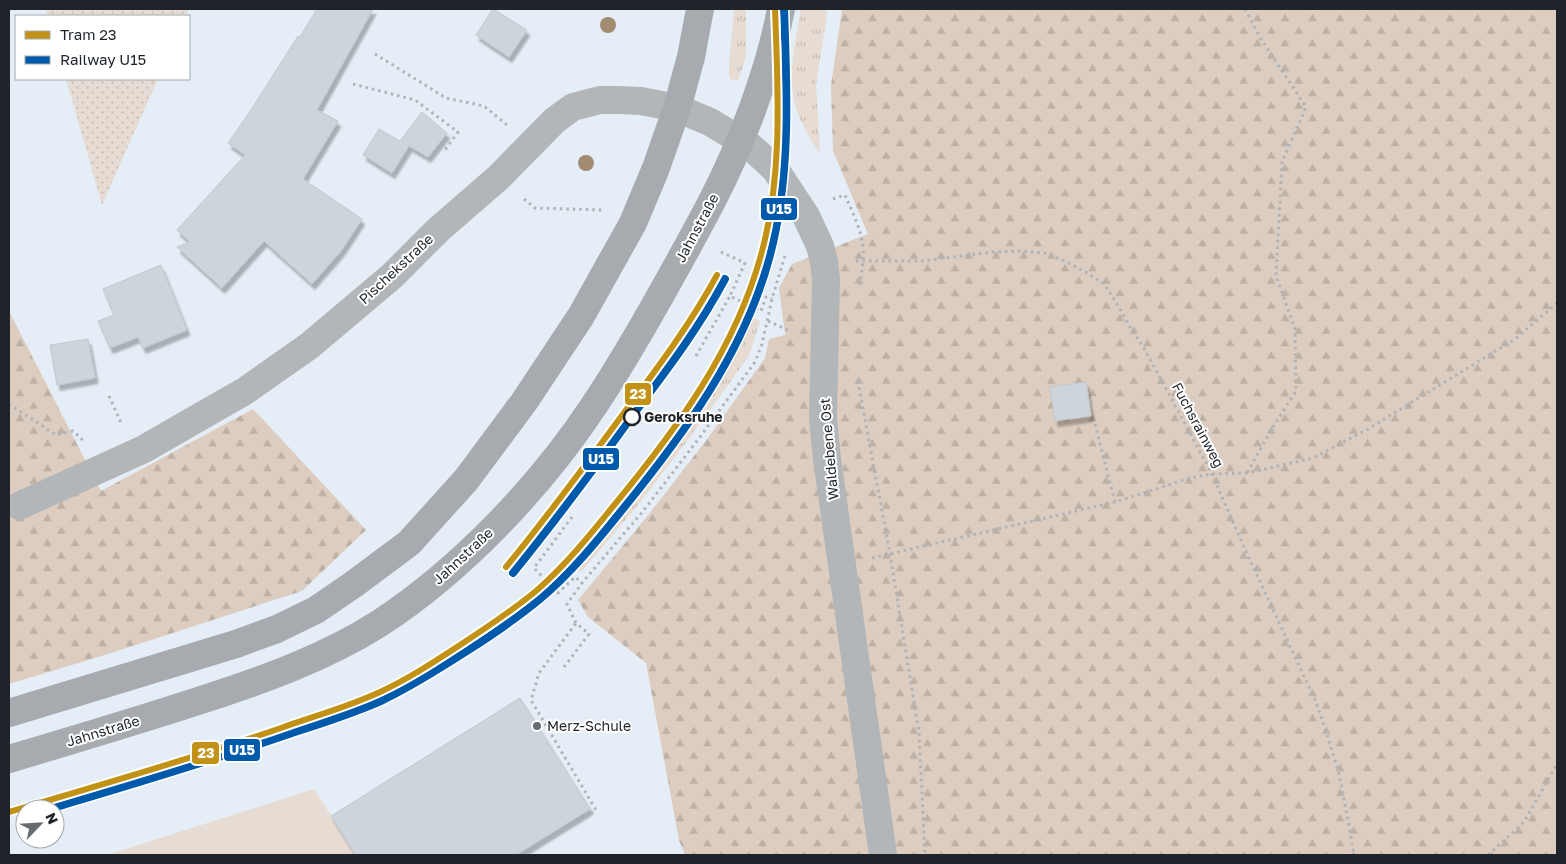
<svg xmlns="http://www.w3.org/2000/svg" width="1566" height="864" viewBox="0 0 1566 864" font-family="'Golos Text',sans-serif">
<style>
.grass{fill:url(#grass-tufts)}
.forest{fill:url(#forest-firs)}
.garden{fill:url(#garden-dots)}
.pitch{fill:#e6dcd3}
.building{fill:#cdd4db;stroke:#c1c8ce;filter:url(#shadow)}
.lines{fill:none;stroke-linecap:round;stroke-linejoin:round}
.path{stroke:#afb3b7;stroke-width:3;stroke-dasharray:2.5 4;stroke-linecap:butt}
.street{stroke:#b2b6b9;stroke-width:28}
.secondary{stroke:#a7abaf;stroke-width:28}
.rail-1-casing{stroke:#fff;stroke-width:11}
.rail-1{stroke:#005aab;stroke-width:8}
.tram-1-casing{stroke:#fff;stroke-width:10}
.tram-1{stroke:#c29216;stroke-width:6}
.tree{fill:#a18c72}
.stop-dot{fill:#fff;stroke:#1e2429;stroke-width:2.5}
.poi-dot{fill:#646b71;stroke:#fff;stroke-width:2}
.labels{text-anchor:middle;stroke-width:4;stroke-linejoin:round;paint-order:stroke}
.street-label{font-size:14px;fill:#1e2429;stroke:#fff}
.stop-label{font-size:14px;font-weight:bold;fill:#1e2429;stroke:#fff;text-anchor:start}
.poi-label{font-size:14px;fill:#1e2429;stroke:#fff;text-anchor:start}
.line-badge{stroke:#fff;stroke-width:2}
.badge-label{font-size:14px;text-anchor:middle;font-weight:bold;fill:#fff}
</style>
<defs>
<pattern id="grass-tufts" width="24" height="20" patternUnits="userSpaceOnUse" patternTransform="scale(1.25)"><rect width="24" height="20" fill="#e6dcd3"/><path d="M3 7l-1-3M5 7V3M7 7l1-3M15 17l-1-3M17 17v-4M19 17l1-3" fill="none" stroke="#c5bdb5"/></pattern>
<pattern id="forest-firs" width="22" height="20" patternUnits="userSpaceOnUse" patternTransform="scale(1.25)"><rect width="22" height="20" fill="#ddcdc0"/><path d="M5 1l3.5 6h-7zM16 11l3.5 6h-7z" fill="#bdb0a5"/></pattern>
<pattern id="garden-dots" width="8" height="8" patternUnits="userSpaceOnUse" patternTransform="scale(1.25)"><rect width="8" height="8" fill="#e6dcd3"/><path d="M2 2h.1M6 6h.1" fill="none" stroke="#c5bdb5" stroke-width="1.8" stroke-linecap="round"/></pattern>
<filter id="shadow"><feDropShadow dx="3" dy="5.5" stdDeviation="1" flood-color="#0004"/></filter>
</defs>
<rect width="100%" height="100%" fill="#e5eef6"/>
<g class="grass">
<polygon points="734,9 746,9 746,57 738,80 732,80 729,76 729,67"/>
<path d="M801,9H826L827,16L816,84L820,154C810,138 800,123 795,105C787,73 796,40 801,9Z"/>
<path d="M749,316L760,321L749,356L694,432L638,505L583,570L580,572L576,568L564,580L562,579C601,535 640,491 674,444C703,404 727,360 749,316Z"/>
</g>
<g class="forest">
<polygon points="842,9 1557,9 1557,855 685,855 679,840 646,663 588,617 578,600 649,514 705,442 765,358 769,339 785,335 779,288 792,264 868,234 833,151 831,86"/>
<polygon points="9,311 101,491 253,409 366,530 302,591 108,654 9,684"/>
</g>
<g class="garden">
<polygon points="46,9 189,9 186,16 48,16"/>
<polygon points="66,79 158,79 102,205"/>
</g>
<polygon class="pitch" points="314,789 356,855 107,855"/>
<g class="building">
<polygon points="317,9 373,9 317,110 338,121 303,179 362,219 341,251 312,284 264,241 222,288 177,247 190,242 177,230 245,155 228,143 249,113 298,36 300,37"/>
<polygon points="493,9 527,30 509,57 476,35"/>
<polygon points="422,112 447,133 428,157 409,146 392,173 363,155 379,129 400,141"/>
<polygon points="161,265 187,330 143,348 138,337 110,348 98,321 114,315 103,289"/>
<polygon points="88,339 95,378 57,385 50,345"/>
<polygon points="1086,382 1091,416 1055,421 1050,387"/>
<polygon points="520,698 590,809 516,855 356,855 331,816"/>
</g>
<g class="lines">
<g class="path">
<polyline points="1245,9 1261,39 1306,107 1282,162 1276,276 1295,329 1296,391 1271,430 1247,473"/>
<polyline points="375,54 446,98 484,106 507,125"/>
<polyline points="353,84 415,100 458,132 445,150"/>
<polyline points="524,199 535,208 604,210"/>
<path d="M833,199L845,195C851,209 859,225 862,240C865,255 862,270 860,285"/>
<polyline points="721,252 745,263 730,296 761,311 766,297 772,299"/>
<polyline points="856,261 922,261 993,252 1022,251 1044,253 1065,261 1089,274 1104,284 1119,307 1131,329 1144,348 1212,474 1243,545 1316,702 1327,734 1339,774 1349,825 1354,855"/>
<polyline points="768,321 792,332"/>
<polyline points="696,356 730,296"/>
<polyline points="858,381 890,554 919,733 925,855"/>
<polyline points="109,396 122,425"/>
<polyline points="9,404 56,435 73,431 85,442"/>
<polyline points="1095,424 1115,502"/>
<polyline points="572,517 534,568 558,593 575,577 582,583"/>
<polyline points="872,558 1115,502 1190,478 1212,474 1247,473 1313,458 1368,429 1515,339 1557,303"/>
<polyline points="564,667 589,634 576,623 567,604 582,583 644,510 700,437 755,362 762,344 772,299 786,252"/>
<polyline points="525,855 596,810 531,700 539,673 576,623"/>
<polyline points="1488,855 1524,822 1557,764"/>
</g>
<polyline class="street" points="19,506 144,449 245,391 309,346 392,276 438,230 499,177 555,120 573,107 600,100 618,100 641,101 677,108 710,122 751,147 775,169 806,216 820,246 824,262 826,279 823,418 827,459 883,855"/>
<g class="secondary">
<polyline points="9,713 236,644 277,629 316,610 354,584 409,543 466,480 524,402 581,316 633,223 656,168 677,108 691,57 700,9"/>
<path d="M9,759C73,740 137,721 201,700C263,680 325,658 380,623C461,570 540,487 593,407C626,358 655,306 684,253C693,237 702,220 711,203C741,145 769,73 781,9"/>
</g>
<g class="rail-1-casing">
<g id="rail-1">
<path d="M513,573C555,521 594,469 633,415C666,371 699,328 725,279"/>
<path d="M50,809C129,785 208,762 286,735C319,724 352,714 383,700C412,686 439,669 467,651C492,635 517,618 540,599C571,573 597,541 622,510C684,434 745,351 770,255C791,175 787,91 784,9"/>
</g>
</g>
<use href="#rail-1" class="rail-1"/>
<g class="tram-1-casing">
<g id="tram-1">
<path d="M506,567C548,516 587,463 626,410C659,366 691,323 717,275"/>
<path d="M9,812C100,785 191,759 281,728C314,716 348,707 380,692C408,679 434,662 460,645C486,628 512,611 536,591C565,566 590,535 615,504C676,430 735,350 761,255C783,176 778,91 775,9"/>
</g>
</g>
<use href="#tram-1" class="tram-1"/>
</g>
<g class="tree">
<circle cx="608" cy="25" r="8"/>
<circle cx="586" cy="163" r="8"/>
</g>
<circle class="stop-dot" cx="632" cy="417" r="8"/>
<circle class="poi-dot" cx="537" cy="726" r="5"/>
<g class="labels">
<g class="street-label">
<text transform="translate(697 228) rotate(-62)" y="5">Jahnstraße</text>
<text transform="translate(396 269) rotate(-43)" y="5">Pischekstraße</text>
<text transform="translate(1198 425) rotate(62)" y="5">Fuchsrainweg</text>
<text transform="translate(829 449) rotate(-95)" y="5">Waldebene Ost</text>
<text transform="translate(463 556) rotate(-43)" y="5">Jahnstraße</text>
<text transform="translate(103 731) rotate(-17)" y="5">Jahnstraße</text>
</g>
<g class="stop-label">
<text x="644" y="422">Geroksruhe</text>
</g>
<g class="poi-label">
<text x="547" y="731">Merz-Schule</text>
</g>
</g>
<g class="line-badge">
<rect x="760" y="197" width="38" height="24" rx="5" fill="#005aab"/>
<rect x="624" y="382" width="28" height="24" rx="5" fill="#c29216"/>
<rect x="582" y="447" width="38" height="24" rx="5" fill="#005aab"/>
<rect x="223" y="738" width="38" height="24" rx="5" fill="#005aab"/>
<rect x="191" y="741" width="29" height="24" rx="5" fill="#c29216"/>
</g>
<g class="badge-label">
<text x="779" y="214">U15</text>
<text x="638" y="399">23</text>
<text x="601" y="464">U15</text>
<text x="242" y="755">U15</text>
<text x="206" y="758">23</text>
</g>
<rect width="1566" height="864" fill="none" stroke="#1e2429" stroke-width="20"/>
<rect x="15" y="15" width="175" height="65" fill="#ffffff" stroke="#a5a7a9"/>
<rect x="25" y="31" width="25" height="8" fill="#c29216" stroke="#a5a7a9"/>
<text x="60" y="40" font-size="15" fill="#1e2429">Tram 23</text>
<rect x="25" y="56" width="25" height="8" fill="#005aab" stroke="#a5a7a9"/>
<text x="60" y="65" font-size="15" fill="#1e2429">Railway U15</text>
<g transform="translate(40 824) rotate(65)"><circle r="24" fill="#ffffff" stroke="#a5a7a9"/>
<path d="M0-4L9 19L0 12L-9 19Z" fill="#646b71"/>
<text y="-8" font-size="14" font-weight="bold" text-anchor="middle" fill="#1e2429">N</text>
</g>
</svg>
